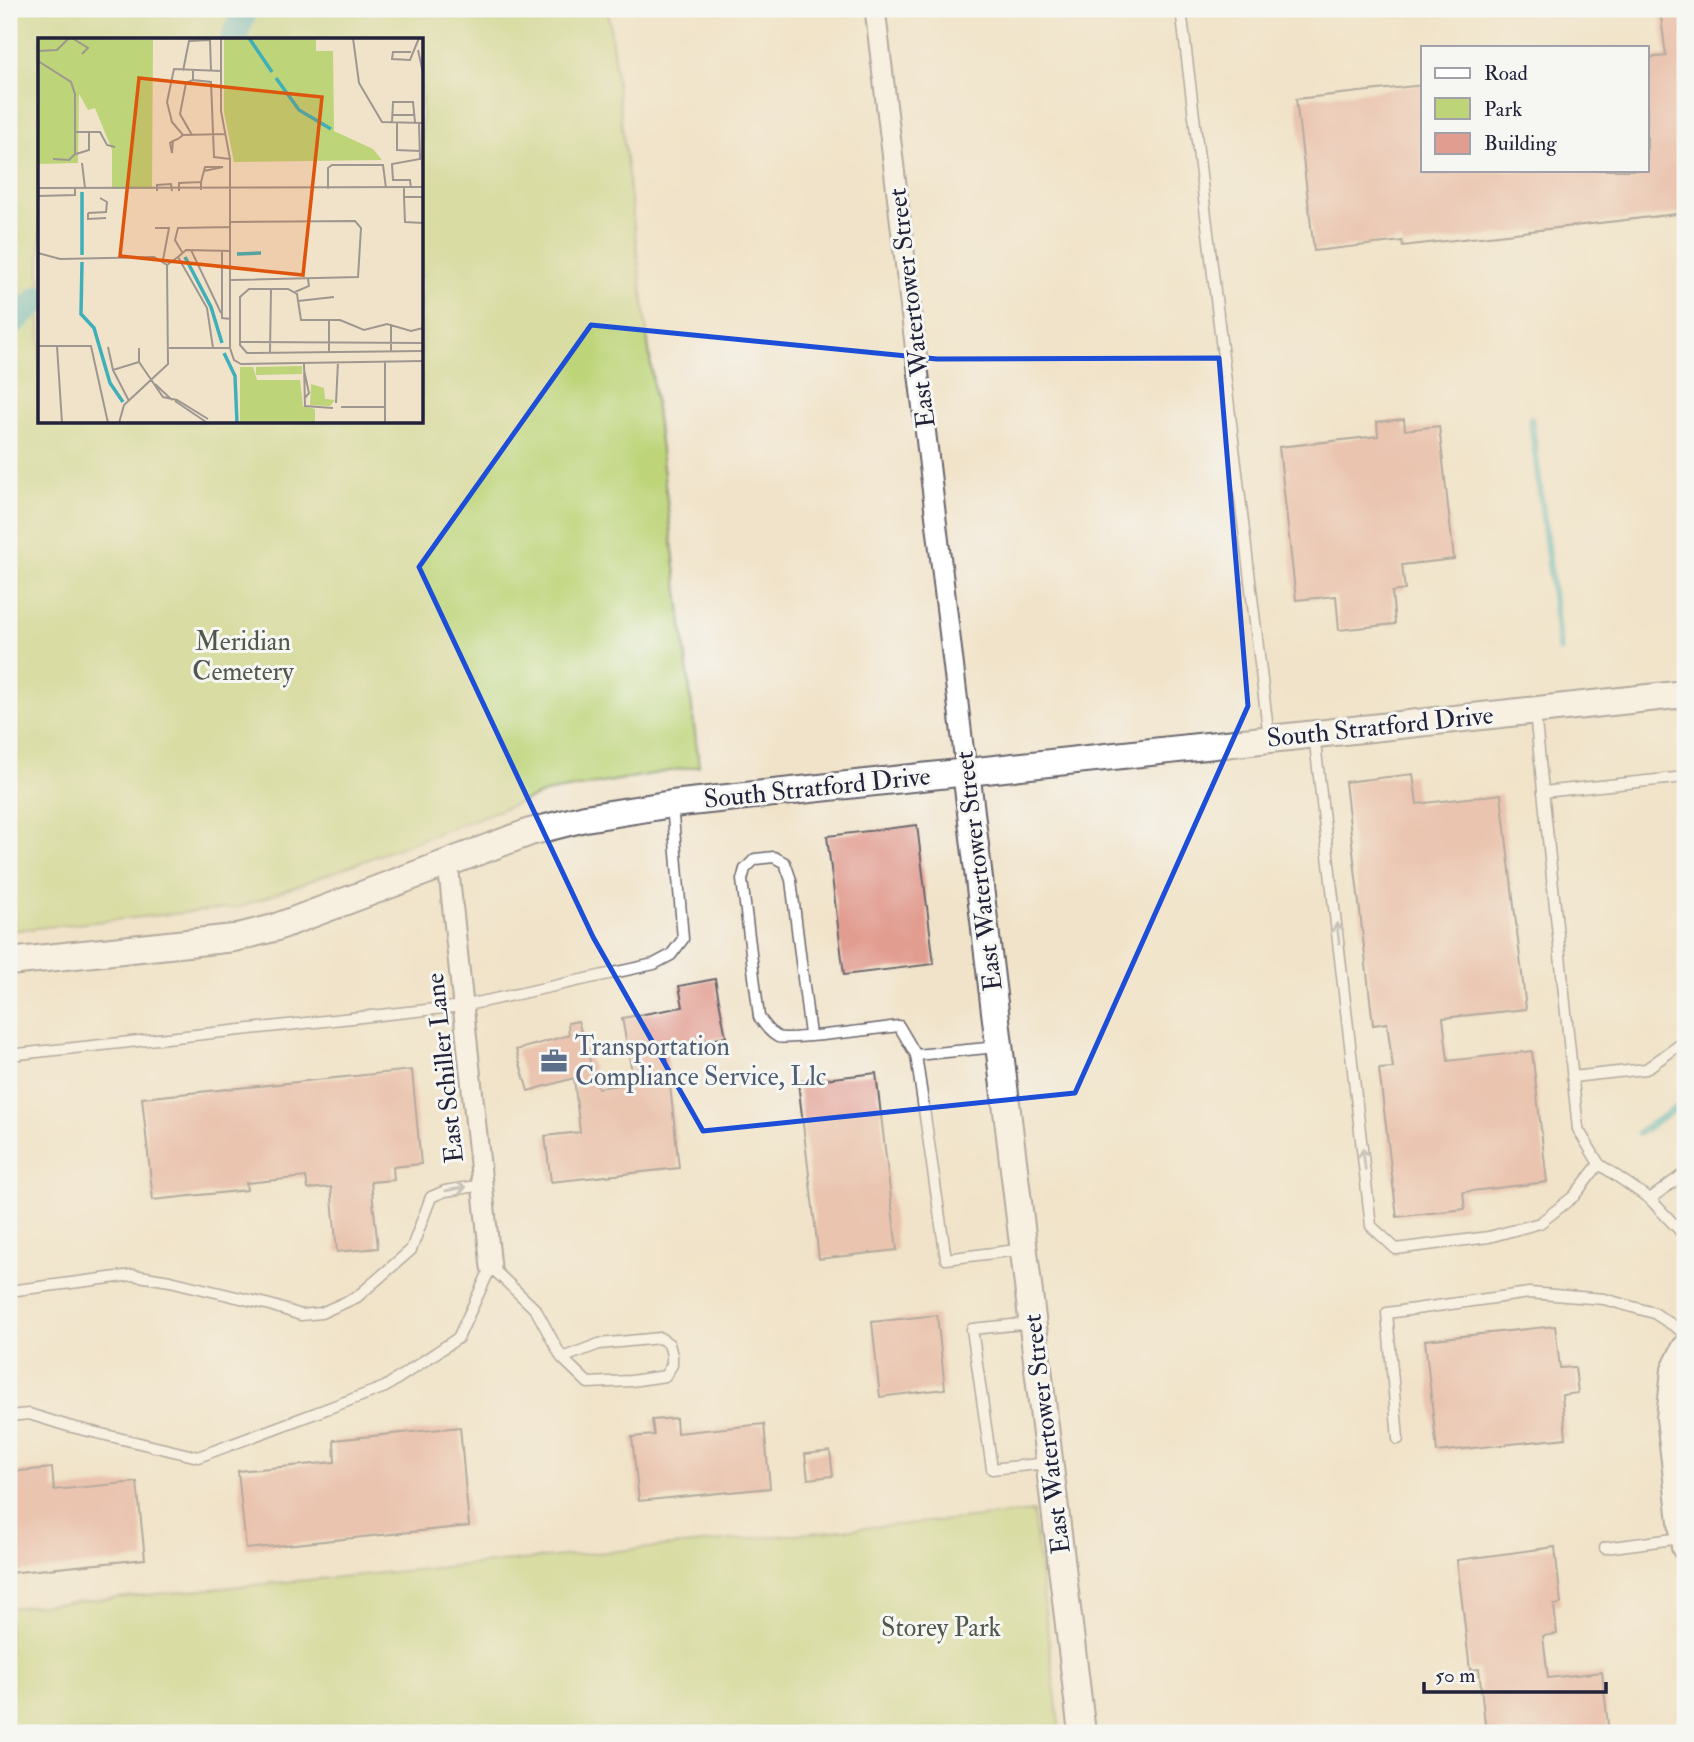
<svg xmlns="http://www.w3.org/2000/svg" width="1694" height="1742" viewBox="0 0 1694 1742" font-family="'IM FELL Double Pica',serif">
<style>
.green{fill:#bdd478;stroke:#707b5a;stroke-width:2;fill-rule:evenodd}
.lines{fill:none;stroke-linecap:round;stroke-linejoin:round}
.stream{stroke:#3fafb9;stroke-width:7}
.canal{stroke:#3fafb9;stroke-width:26}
.building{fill:#e29d91}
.lane-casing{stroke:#6a666d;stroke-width:13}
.street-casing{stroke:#6a666d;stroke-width:23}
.secondary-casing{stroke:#6a666d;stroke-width:30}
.lane{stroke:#fff;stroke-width:10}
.street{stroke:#fff;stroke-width:19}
.secondary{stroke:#fff;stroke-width:26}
.oneway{stroke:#9c9ca7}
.marked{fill:none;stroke:#1d4ed8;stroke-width:5;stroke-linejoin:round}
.labels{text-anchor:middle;stroke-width:6;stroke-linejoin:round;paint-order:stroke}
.street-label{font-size:26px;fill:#22223b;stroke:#f6f6f2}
.park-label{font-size:26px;fill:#50574d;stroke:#f6f6f2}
.service-label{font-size:26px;fill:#4e5e75;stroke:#f6f6f2;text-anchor:start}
.inset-river{fill:none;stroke:#3fafb9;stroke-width:3.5}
.inset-road{fill:none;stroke:#9e9690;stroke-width:2}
.view{fill:#de560e;fill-opacity:0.15;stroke:#de560e;stroke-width:3.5}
.inset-edge{fill:none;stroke:#22223b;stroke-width:3.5}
</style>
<rect width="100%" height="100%" fill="#f6f6f2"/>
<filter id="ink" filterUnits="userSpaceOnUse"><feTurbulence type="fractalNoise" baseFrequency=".0143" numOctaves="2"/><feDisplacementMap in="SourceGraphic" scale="14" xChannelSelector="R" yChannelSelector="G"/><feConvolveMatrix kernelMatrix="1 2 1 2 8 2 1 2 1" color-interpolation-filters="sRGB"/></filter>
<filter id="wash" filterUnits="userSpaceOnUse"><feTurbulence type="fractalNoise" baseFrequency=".00686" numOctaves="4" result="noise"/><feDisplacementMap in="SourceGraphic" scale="28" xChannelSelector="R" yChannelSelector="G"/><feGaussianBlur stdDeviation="1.57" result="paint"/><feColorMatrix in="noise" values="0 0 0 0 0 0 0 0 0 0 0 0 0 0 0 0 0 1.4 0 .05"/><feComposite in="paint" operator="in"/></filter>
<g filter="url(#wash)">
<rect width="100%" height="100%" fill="#f1e3c9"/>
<g class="green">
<path d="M9,9H608L699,766L545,793L240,907L9,931ZM40,40H422V422H40Z"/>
<polygon points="1033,1512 1060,1733 9,1733 9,1608"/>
</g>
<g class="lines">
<g class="stream">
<polyline points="1531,419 1560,650"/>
<polyline points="1639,1133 1685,1102"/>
</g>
<g class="canal">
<polyline points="233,40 245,9"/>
<polyline points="9,326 40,298"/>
</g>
</g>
<g id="blocks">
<g class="building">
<polygon points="1660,9 1685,9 1685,213 1403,246 1402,241 1314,251 1296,99 1423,85 1423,170 1647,170 1647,58 1666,56"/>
<polygon points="1404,419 1405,430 1439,426 1454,559 1402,565 1405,590 1392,592 1395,624 1339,630 1336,596 1296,600 1279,447 1378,436 1377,422"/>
<polygon points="1413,774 1417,804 1501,794 1526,1009 1443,1018 1448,1061 1532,1051 1547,1182 1463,1192 1465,1209 1397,1217 1379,1069 1393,1068 1387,1023 1373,1025 1345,782"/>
<polygon points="917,825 934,964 844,975 827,836"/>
<polygon points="715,979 726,1037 666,1048 679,1168 551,1182 545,1136 580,1132 574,1078 528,1091 516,1050 569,1035 568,1023 578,1021 598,1088 634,1083 622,1018 683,1007 679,986"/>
<polygon points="412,1070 421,1164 393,1167 394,1180 371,1182 378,1248 337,1252 331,1187 308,1189 306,1177 246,1183 247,1190 153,1200 142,1098"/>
<polygon points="876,1073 897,1250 819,1259 798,1082"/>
<polygon points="937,1315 945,1389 880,1397 872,1322"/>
<polygon points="1555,1326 1560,1368 1575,1367 1578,1393 1562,1395 1566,1438 1437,1452 1425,1340"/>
<polygon points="676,1418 677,1433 764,1424 770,1488 639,1501 632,1437 654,1435 652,1420"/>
<polygon points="460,1427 469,1526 246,1549 238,1471 335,1462 334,1440"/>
<polygon points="830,1451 833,1476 808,1479 805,1454"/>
<polygon points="52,1468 54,1490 137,1482 145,1559 9,1573 9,1472"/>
<polygon points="1555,1547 1561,1604 1554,1605 1557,1634 1543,1636 1548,1678 1602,1672 1609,1733 1486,1733 1479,1669 1470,1670 1457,1560"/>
</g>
</g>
</g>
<g filter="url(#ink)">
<use href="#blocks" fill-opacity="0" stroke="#6a666d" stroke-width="2"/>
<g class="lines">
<g class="lane-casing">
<g id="lane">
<polyline points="1181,9 1269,738"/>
<polyline points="1535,713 1578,1129 1599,1164 1650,1199"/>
<polyline points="1314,734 1371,1226 1396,1249 1489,1237 1540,1223 1574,1196 1599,1164"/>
<polyline points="1543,792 1685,777"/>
<path d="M810,1035L791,880L785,863L774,857L755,859L745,869L742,880L759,1017C765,1025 770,1033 778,1037C788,1041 882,1028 899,1026L916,1055"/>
<polyline points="997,1047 916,1055 946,1259 1024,1249"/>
<polyline points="9,1055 463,1006 654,964 671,955 683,939 672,804"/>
<polyline points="1572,1077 1646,1069 1685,1041"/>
<polyline points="1685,1173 1650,1199 1685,1236"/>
<polyline points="9,1291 133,1275 170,1281 270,1305 301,1315 321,1313 357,1297 411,1250 431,1197 445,1191 483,1185"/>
<polyline points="1032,1323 972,1329 992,1469 1047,1463"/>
<polyline points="9,1416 29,1414 68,1426 198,1457 385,1387 458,1338 491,1267 536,1310 562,1358 588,1383 631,1381 665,1376 672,1365 672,1355 669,1344 660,1338 599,1344 562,1358"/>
<polyline points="1398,1439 1387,1313 1529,1293 1604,1299 1654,1313 1685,1333"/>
<polyline points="1605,1548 1681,1538"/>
</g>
</g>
<g class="street-casing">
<g id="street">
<polyline points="875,9 966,771"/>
<polyline points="448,864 491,1267"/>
</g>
</g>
<g class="secondary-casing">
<g id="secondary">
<polyline points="966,771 1082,1733"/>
<polyline points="9,962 234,938 274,928 530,832 585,818 672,804 1685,694"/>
<polyline points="1685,1349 1675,1370 1670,1418 1685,1547"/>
</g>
</g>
<use href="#lane" class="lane"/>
<use href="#street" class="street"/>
<use href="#secondary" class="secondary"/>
</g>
<defs><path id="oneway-shaft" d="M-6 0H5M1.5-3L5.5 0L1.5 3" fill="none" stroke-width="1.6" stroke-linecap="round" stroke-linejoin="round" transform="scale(1.75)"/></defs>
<g class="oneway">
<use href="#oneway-shaft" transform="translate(1338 933) rotate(-97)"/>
<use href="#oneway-shaft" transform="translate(1364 1159) rotate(-97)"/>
<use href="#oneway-shaft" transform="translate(456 1189) rotate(-10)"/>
</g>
</g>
<path d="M0 0H1694V1742H0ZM591,325L937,359L1219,358L1248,706L1075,1093L703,1131L593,937L419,567Z" fill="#f1e3c9" fill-opacity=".55" fill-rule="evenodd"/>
<path class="marked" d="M591,325L937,359L1219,358L1248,706L1075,1093L703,1131L593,937L419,567Z"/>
<defs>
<g id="office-bare" transform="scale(2.1)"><path d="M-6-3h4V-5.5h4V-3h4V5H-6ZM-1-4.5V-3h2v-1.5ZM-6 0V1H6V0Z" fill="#5c6f8a" stroke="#f6f6f2" stroke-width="2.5" paint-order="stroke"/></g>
</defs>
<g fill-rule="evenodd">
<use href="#office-bare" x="554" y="1061"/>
</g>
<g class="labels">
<g class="street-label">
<text transform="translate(911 308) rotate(-97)" y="9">East Watertower Street</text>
<text transform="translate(1380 726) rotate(-6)" y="9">South Stratford Drive</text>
<text transform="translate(817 787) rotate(-6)" y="9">South Stratford Drive</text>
<text transform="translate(978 871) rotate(-97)" y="9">East Watertower Street</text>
<text transform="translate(444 1068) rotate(-96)" y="9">East Schiller Lane</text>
<text transform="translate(1046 1434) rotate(-97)" y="9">East Watertower Street</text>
</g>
<g class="park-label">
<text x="243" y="650">Meridian<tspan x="243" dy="30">Cemetery</tspan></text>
<text x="941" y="1636">Storey Park</text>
</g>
<g class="service-label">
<text x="575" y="1055">Transportation<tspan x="575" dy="30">Compliance Service, Llc</tspan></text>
</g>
</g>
<g transform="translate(38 38)">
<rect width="385" height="385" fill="#f1e3c9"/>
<path d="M0,0L115,2L114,151H74V112L57,70L50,72L41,56L40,125L0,126ZM186,0H278V13H295L296,93L335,111L344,122L196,124L186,74ZM264,328V336L218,337V329ZM202,329H215L219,342H262L265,368L277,371V385H202ZM273,346L286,350L287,361L297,362L292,368L272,367Z" fill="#bdd478"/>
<path class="inset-river" d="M211,0L234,34M238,40L261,72L293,91M199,216L223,215M44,217V154M147,219L173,269L184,305M44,224L43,276L56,290L72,345L85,364M186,315L197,338L199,385"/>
<path class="inset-road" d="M34,0L50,10L44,16M183,0V73L192,121V310L196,322L203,326L385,323M315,0L321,45L344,84L385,85M380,12L385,35M0,13L19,12L31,0M373,14H355L354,21L372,22L381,0M0,23L33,44L37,56V116L31,122L15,121M145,33L151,3L172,2L173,33M155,33V42L173,44L176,119L192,121M354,77H376M354,84L355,64H375L377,84M359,84V112L382,113M36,94H62L69,107L77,109M145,97L134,84L129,64L136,31L183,33M145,97L188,96M154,97L142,76L148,45L155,42M135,103L134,115L132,105L135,103L140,101L145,97M38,116L51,112V94M44,125L47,150M163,144L167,129H185L166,133M0,150L385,149M366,150V159H385M373,150L372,142H355L354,126L382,121L381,85M290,151V130L294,127H345L348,150M119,153V147L133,146L134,153M141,153V145L163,144V152M0,158L37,157V150M366,159L367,184L385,185M50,175L68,174L69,164L62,160M50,175V181L68,180M192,184L317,183L323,190L320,239L193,242M117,190H131L125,222M153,212L183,275M184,213V280L193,281M144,214L137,202L140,190L192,189M0,215L22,221L116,219L129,227L130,326L86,367L81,385M140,219L148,212L193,213M129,227L140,219L169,270L175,310M257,254L271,248L270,241M260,263L296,259M291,282V315M385,290L373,293L349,286L326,292L302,282H263L259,256L250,251H211L202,259V307L209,315L385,313M202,304L385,305M0,308H53L70,385M19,308L24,385M70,309L75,332L101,324V310M131,310H192M353,314V286M232,315L233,251M101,324L125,359L139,362L170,381M347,324V385M266,325L267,368L295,370M75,332L91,363M266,332L271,355L266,361M117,346L134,362M137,363L168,384M298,365L300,324M303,369H347"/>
<path class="view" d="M101,40L284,59L265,237L82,218Z"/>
<rect width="385" height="385" class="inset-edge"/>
</g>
<rect width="1694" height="1742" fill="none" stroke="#f6f6f2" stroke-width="35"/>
<rect x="1421" y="46" width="228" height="126" fill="#f6f6f2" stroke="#a1a1a9" stroke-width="2"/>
<rect x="1435" y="68" width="35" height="10" fill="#ffffff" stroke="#a1a1a9" stroke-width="2"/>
<text x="1484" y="80" font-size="21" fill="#22223b">Road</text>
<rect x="1435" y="98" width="35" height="21" fill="#bdd478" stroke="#a1a1a9" stroke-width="2"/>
<text x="1484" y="116" font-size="21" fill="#22223b">Park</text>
<rect x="1435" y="133" width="35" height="21" fill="#e29d91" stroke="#a1a1a9" stroke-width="2"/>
<text x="1484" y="150" font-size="21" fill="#22223b">Building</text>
<path d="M1424 1682v10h182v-10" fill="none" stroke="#22223b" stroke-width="3.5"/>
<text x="1435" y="1682" font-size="21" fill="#22223b" stroke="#f6f6f2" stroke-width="5" paint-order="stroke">50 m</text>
</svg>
